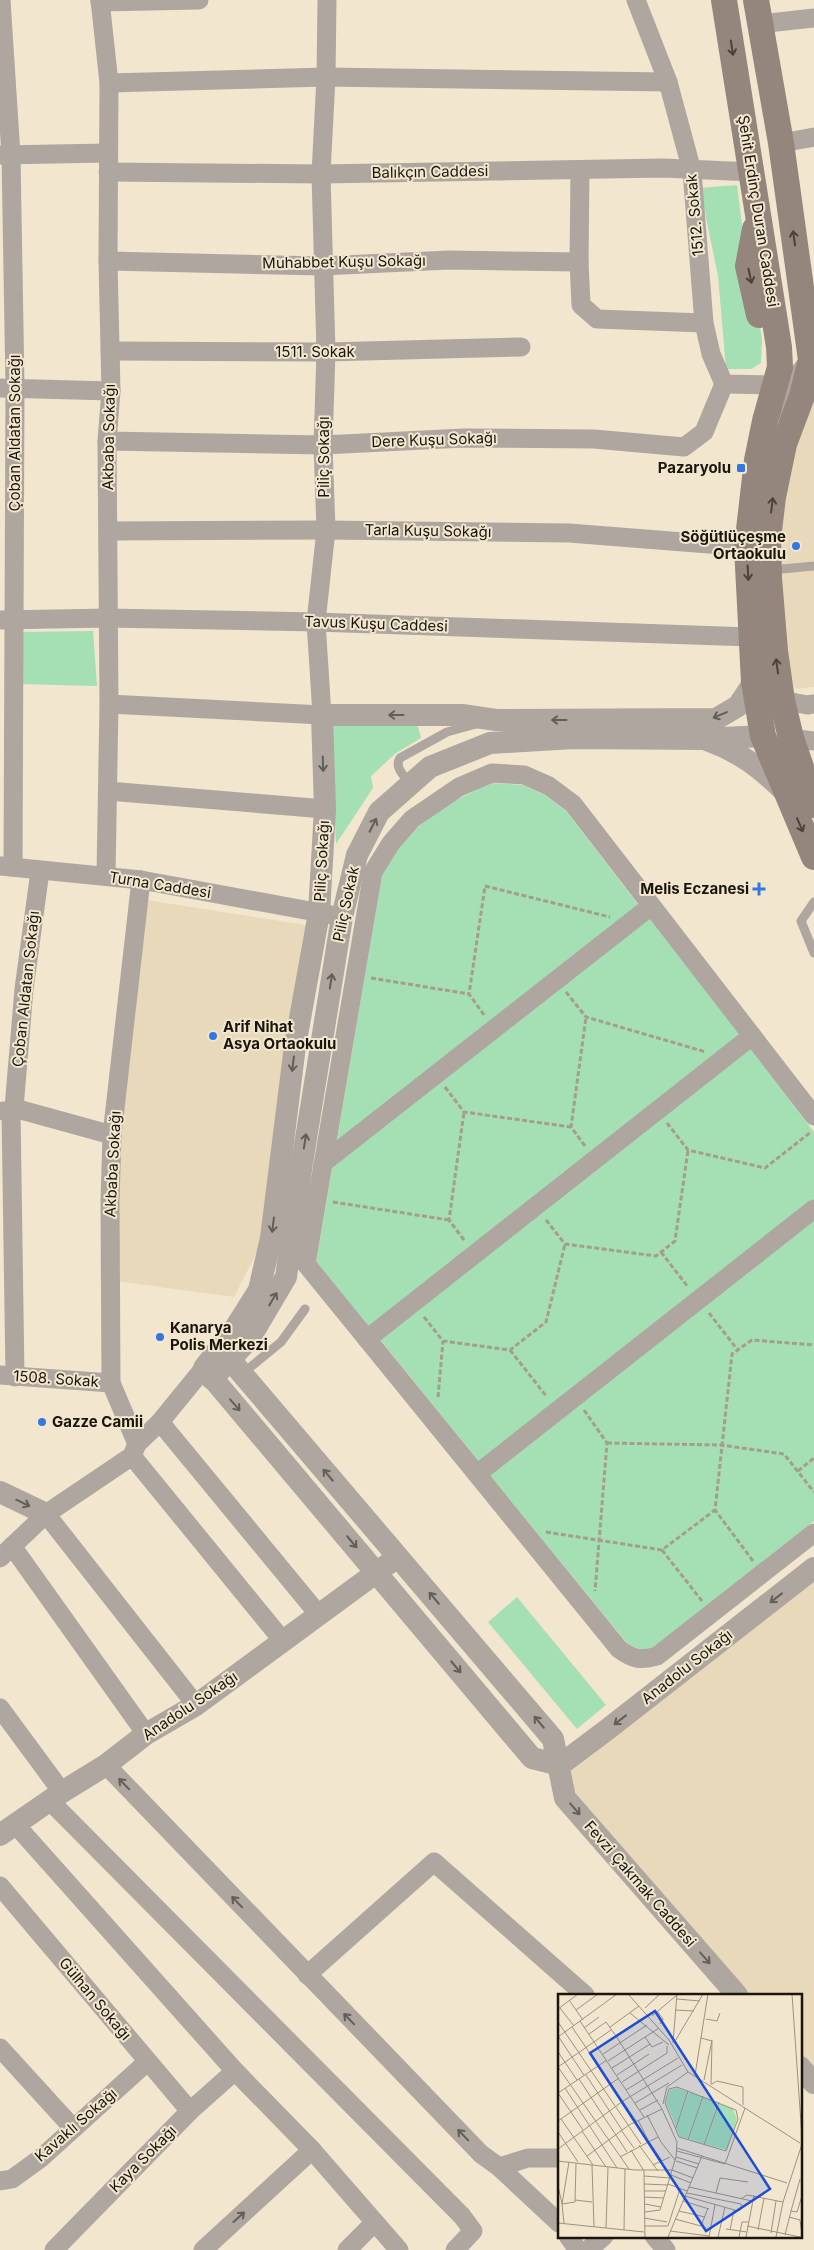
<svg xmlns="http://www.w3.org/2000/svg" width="814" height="2250" viewBox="0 0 814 2250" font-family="Inter,sans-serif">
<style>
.built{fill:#e8d9ba}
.green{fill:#a4e0b4}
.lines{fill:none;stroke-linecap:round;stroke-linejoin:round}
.path{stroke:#a69d8a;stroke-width:3;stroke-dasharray:5 2.5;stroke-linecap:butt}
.service{stroke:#afa69f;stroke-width:9}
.minor{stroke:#afa69f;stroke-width:19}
.tertiary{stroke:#afa69f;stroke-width:22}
.secondary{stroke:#94867c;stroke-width:26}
.oneway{stroke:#4b4339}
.oneway2{stroke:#645e56}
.poi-dot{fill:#3178e5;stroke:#f2e6ce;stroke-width:2}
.labels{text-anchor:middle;stroke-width:4;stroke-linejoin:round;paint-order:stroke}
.street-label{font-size:15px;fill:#1a160d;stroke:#f2e6ce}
.poi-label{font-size:15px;font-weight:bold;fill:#1a160d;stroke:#f2e6ce;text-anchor:end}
.inset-road{fill:none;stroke:#9c9381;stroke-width:1}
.view{fill:#1d4ed8;fill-opacity:0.15;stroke:#1d4ed8;stroke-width:2.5}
.inset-edge{fill:none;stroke:#1a160d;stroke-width:2.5}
</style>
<rect width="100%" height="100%" fill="#f2e6ce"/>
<g class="built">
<polygon points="814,401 814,687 795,689 782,645 777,570 784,475"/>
<polygon points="147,900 312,926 259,1248 234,1297 116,1281 118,1146"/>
<polygon points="814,1574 814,2083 800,2067 800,1995 737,1995 565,1798 560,1765"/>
</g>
<g class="green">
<polygon points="737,185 748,272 757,305 762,340 761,363 751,369 726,369 718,276 700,188"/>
<polygon points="93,631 97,686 17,684 18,632"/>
<polygon points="330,723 417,723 421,738 396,753 371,776 373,788 336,844"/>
<path d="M493,783L522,785L545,795L566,811L640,907L336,1146L382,875C387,867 392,857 398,848C422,817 458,797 493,783Z"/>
<polygon points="648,916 742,1038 371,1329 316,1262 333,1164"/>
<polygon points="748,1046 814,1132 814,1202 481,1464 378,1337"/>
<path d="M814,1217V1521L652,1648C641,1651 635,1648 626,1642L488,1473Z"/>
<polygon points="517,1597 606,1705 577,1729 488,1622"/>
</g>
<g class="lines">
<g class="path">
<polyline points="371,978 469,994"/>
<polyline points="566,992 586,1017 706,1052"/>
<polyline points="484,1015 469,994 485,886 610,917"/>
<polyline points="445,1087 464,1112 571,1127"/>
<polyline points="667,1123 688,1150 765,1168 811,1132"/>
<polyline points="585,1146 571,1127 586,1017"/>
<polyline points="333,1202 449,1220"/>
<polyline points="546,1220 565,1244 656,1256 675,1241 688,1150"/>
<polyline points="464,1240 449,1220 464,1112"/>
<polyline points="661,1252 688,1287"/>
<polyline points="709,1313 737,1349"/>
<polyline points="424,1317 443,1341 510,1350 546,1322 565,1244"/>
<polyline points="510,1350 547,1397"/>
<polyline points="438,1397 443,1341"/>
<polyline points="584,1410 607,1443 595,1591"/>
<polyline points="607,1443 721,1445 784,1454 814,1492"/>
<polyline points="798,1471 814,1458"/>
<polyline points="546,1532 662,1550 715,1510"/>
<polyline points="662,1550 702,1601"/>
<polyline points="753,1561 715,1510 732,1354 752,1340 814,1345"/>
</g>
<g class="service">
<polyline points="772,570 814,566"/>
<path d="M410,783C404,776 394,767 400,758L447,732L476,724"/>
<polyline points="814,902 801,921 814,953"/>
<polyline points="242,1374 281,1342 305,1309"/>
</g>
<g class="minor">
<polyline points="1,0 11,155 15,387 13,867"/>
<polyline points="100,0 109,83 108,261 111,391 107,441 109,704 106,875"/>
<polyline points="636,0 668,82 692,171 704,323 711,354 724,384 775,385"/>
<polyline points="100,2 199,0"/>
<polyline points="760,24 814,18"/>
<polyline points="109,83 326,77 668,82"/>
<polyline points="781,143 814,137"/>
<polyline points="0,155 108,153"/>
<polyline points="580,171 579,262 581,305 597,319 704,323"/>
<polyline points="108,172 321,174 663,168 752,172"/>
<polyline points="108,261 322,266 449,260 579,262"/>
<polyline points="110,351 326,352 521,347"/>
<polyline points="0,388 111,391"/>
<polyline points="107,441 323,445 464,438 594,439 684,447 704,432 724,384"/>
<polyline points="108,531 326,530 569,533 747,547"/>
<polyline points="0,620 108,618 316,622 751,637"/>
<polyline points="782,700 807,705 814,704"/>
<polyline points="109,704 322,715 316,622 326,530 323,445 326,352 321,174 326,77 327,0"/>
<polyline points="791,738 814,741"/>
<polyline points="108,791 325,809"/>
<polyline points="1,866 141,880 332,915"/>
<polyline points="14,1108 24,989 40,871"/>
<polyline points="3,1111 11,1111 14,1108 112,1135"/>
<polyline points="11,1111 15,1377"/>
<path d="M814,1116L573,804L549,786L524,775L492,773L459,787L412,819L391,843L373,872L306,1264L619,1649C633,1659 640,1661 657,1656L814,1533"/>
<polyline points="323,1163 651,906"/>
<polyline points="367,1339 752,1036"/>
<polyline points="0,1375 111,1383"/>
<polyline points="160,1422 204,1368"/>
<polyline points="137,1444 111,1383 110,1201 112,1135 141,880"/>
<polyline points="132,1456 283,1641"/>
<polyline points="477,1474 814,1209"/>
<polyline points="46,1514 196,1705"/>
<polyline points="12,1546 146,1734"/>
<polyline points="0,1558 46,1514 132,1456 137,1444 160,1422 319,1615"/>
<polyline points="0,1708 62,1792"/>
<polyline points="106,1765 481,2154 499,2167 559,2223"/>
<polyline points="50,1801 462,2216 473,2231 455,2250"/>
<polyline points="15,1824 235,2071 312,2150 399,2250"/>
<polyline points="0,1886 190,2111"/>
<polyline points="307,1975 434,1862 585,1995"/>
<polyline points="0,2048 73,2128"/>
<polyline points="499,2167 528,2158 559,2158"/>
<polyline points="0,2181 12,2179 41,2158 147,2062"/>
<polyline points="568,2236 578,2250"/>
<polyline points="654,2236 666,2250"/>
<polyline points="54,2250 190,2111 235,2071"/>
<polyline points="203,2250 312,2150"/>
<polyline points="347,2250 374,2223"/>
<polyline points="588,2250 604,2236"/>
</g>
<g class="tertiary">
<polyline points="768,416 809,363"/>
<polyline points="754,682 738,706 716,719 496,720 462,715 322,715 325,809 319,913 295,1046 271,1238 259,1290 235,1328 204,1368 532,1758 560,1765 608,1729 814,1568"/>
<path d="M709,741C740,752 762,769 785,792"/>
<polyline points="221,1349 553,1739 565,1798 737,1995"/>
<polyline points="212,1379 250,1338 286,1277 302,1163 342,917 357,855 379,812 430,767 490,743 574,738 703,739 763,736"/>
<polyline points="0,1492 46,1514"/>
<polyline points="0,1835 62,1792 106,1765 146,1734 196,1705 388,1564"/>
<polyline points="800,2067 814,2083"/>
</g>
<g class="secondary">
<polyline points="724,0 779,347 780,367 765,421 757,460 747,547 754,682 763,736 814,857"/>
<polyline points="756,0 781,143 811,360 802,396 784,444 773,497 768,539 769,578 775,651 782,700 791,738 814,805"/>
<polyline points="755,229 748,266 759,315"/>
</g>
</g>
<defs><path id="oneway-shaft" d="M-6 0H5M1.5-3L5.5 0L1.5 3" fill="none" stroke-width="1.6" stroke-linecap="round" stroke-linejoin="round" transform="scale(1.25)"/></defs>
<g class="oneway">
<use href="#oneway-shaft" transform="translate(732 48) rotate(81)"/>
<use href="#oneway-shaft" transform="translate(794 238) rotate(-98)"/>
<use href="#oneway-shaft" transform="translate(750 276) rotate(78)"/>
<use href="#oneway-shaft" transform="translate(772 505) rotate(-83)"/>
<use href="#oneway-shaft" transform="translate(748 573) rotate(87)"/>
<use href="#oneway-shaft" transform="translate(777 666) rotate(-98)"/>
<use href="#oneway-shaft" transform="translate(800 825) rotate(66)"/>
</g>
<g class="oneway2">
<use href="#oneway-shaft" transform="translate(396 715) rotate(-180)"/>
<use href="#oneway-shaft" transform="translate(720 715) rotate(157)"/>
<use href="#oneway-shaft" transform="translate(559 720) rotate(180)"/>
<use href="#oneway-shaft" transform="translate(323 764) rotate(88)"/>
<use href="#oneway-shaft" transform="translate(373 825) rotate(-63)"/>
<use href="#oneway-shaft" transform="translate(331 981) rotate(-81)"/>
<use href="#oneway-shaft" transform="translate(293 1064) rotate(97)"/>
<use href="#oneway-shaft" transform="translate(305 1141) rotate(-81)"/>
<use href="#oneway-shaft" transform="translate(273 1225) rotate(97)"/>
<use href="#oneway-shaft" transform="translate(273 1299) rotate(-60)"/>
<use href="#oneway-shaft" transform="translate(235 1405) rotate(49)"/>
<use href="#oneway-shaft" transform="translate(328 1475) rotate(-130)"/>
<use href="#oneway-shaft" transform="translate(23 1503) rotate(26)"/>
<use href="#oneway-shaft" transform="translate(352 1542) rotate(50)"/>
<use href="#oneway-shaft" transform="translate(434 1598) rotate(-130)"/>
<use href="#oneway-shaft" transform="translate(776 1598) rotate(142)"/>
<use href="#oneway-shaft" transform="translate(456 1667) rotate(50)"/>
<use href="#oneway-shaft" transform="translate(620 1720) rotate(142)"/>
<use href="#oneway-shaft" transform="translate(539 1722) rotate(-130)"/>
<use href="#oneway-shaft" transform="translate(124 1784) rotate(-134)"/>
<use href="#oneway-shaft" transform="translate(575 1809) rotate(49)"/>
<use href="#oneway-shaft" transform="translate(237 1902) rotate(-134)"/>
<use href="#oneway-shaft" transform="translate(705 1958) rotate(49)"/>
<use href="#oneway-shaft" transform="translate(349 2019) rotate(-134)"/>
<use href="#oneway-shaft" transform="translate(463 2135) rotate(-134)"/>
<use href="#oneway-shaft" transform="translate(239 2217) rotate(-42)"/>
</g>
<g class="poi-dot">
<rect x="736" y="463" width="10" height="10" rx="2.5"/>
<circle cx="796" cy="546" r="5"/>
<path d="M756.5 881.5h5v5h5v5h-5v5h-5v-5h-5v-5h5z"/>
<circle cx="213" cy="1036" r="5"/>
<circle cx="160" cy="1337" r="5"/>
<circle cx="42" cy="1422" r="5"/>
</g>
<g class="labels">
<g class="street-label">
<text transform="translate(430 172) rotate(-1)" y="5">Balıkçın Caddesi</text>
<text transform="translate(758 211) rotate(81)" y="5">Şehit Erdinç Duran Caddesi</text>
<text transform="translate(695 215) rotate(-95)" y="5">1512. Sokak</text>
<text transform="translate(344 262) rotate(-1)" y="5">Muhabbet Kuşu Sokağı</text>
<text x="315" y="357">1511. Sokak</text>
<text transform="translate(15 433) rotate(-90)" y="5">Çoban Aldatan Sokağı</text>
<text transform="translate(109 437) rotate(-89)" y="5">Akbaba Sokağı</text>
<text transform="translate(434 440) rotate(-2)" y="5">Dere Kuşu Sokağı</text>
<text transform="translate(324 457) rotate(-90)" y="5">Piliç Sokağı</text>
<text transform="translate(428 531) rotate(1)" y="5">Tarla Kuşu Sokağı</text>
<text transform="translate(376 624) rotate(2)" y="5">Tavus Kuşu Caddesi</text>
<text transform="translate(322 861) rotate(-87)" y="5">Piliç Sokağı</text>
<text transform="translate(160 885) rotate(9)" y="5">Turna Caddesi</text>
<text transform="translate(346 904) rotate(-78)" y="5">Piliç Sokak</text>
<text transform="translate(26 989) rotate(-84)" y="5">Çoban Aldatan Sokağı</text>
<text transform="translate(113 1164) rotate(-87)" y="5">Akbaba Sokağı</text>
<text transform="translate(56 1379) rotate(4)" y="5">1508. Sokak</text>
<text transform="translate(687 1667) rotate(-38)" y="5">Anadolu Sokağı</text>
<text transform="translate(190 1706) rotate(-34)" y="5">Anadolu Sokağı</text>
<text transform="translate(640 1884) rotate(49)" y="5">Fevzi Çakmak Caddesi</text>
<text transform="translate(95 1999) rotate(50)" y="5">Gülhan Sokağı</text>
<text transform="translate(76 2125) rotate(-41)" y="5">Kavaklı Sokağı</text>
<text transform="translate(143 2159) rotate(-45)" y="5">Kaya Sokağı</text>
</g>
<g class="poi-label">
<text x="731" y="473">Pazaryolu</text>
<text x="786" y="542">Söğütlüçeşme<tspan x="786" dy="17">Ortaokulu</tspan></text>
<text x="749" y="894">Melis Eczanesi</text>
<text x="223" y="1032" text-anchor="start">Arif Nihat<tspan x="223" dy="17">Asya Ortaokulu</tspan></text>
<text x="170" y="1333" text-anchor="start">Kanarya<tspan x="170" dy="17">Polis Merkezi</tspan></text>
<text x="52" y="1427" text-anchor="start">Gazze Camii</text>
</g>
</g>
<g transform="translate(558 1994)">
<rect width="244" height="244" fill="#f2e6ce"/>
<path d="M119,94L130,98L118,132L108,109L112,96ZM131,98L144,103L130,145L122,143L118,134ZM145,103L160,108L146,150L131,145ZM161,109L175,115L179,125L169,156L147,150Z" fill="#a4e0b4"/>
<path class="inset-road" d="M70,0L111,46L130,78L242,149M234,0L244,144M119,5L142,7M11,6L25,26M2,14L16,32M87,14L102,0M0,15L20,0M18,16L40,0M117,16L136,17M99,17L105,25L102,30M72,19L111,51M94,22L119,1M148,25L159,27L162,19M22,27L86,123M0,28L83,150M14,33L78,127M52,33L81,12M26,34L41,23M31,40L48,28L58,42L104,115L119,148L118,163M0,42L26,81M0,43L59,0M87,43L94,53L105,48M143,44L154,47L153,91M115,49L119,0M116,49L145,0M40,54L82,26M0,58L19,86M45,60L89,31M50,67L101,34M0,73L71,175M0,73L53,36M54,74L92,50M28,81L64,136M59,81L91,60M137,81L150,0M21,85L69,158M146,86L154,46M64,88L109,59V52M154,90L159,87L185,93V111M119,93L178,116L180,125L168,157L121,143L107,109L111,95ZM7,94L59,174M68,96L120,64M0,99L49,66M0,99L25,136M77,109L111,89M105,110L109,93L130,78M82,116L100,106M89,121L103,148L117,166M3,125L35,171M80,126L90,146M0,127L61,84M118,134L130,97M63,136L76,154M24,137L48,173M0,138L20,168M90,146L104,167M130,146L145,102M81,151L100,177M146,151L161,108M119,154L229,189M0,155L65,107L124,71M73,156L86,177L87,243M119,157L167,170M29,162L71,131L104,115M62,163L100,143M0,167L77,176H114L135,184M118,167L139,174M167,170L187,114M34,171L36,233M95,171L112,163M113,181L133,189M86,182L112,184M242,185L233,217L239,218L244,202M86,190L110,191M110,190L129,197M0,192L4,210L17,208L18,169M131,193L194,207M86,197H108M158,199L162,184L190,188M127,202L180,217L184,214L183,210L129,199M86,203L106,204M183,205L189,201L225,208L244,150M17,206L34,208M125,207L151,215M87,210L103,213M121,217L147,223M87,218L102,216L118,163L141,170M231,223L242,226L244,240M86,224L109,228M117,225L143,232L150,214M0,229L86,238M6,229L4,210L11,168M86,232H110M110,232L122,195M189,232L242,243M48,234L50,173M168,235L189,238M66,236L67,175M172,236L176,216M200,236L206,204M112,237L151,242M213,239L218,207M227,241L233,217M110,243L144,162M151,243L157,211M160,243L167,213M181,243L184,228H191M188,243L196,201M218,243L225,208"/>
<path class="view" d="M97,17L212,195L148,237L32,59Z"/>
<rect width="244" height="244" class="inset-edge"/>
</g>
</svg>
